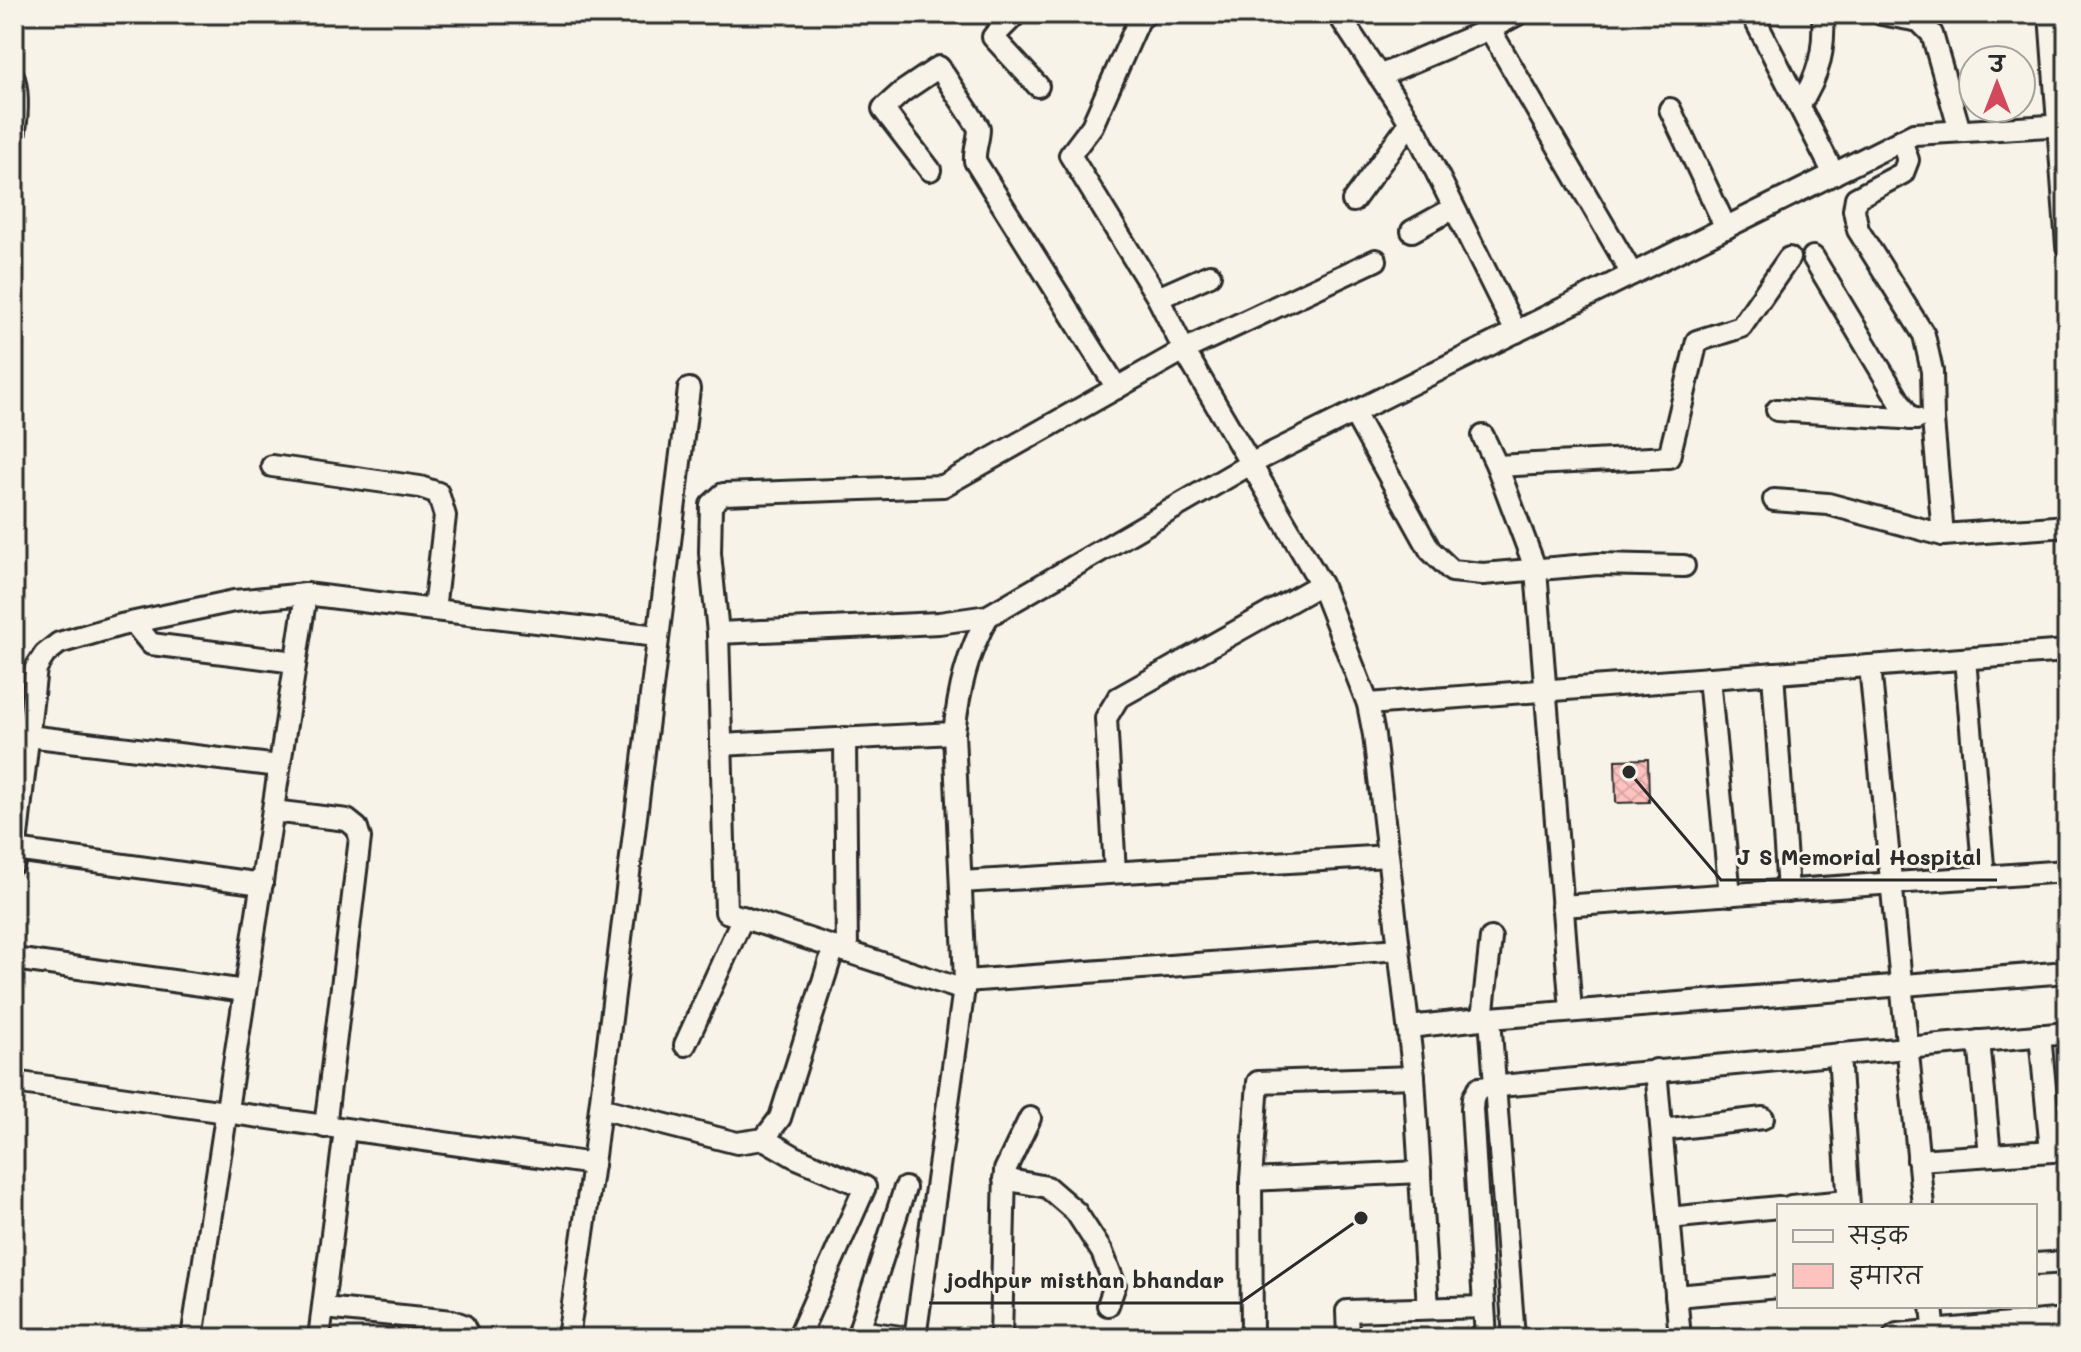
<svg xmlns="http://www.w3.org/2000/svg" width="2081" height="1352" viewBox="0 0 2081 1352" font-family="Mali,'Playpen Sans Deva',sans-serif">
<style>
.building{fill:url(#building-cross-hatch);stroke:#2b2b2b;stroke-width:2}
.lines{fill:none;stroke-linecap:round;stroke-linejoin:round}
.service-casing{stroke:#2b2b2b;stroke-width:16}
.minor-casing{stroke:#2b2b2b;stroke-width:26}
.secondary-casing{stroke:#2b2b2b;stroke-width:34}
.service{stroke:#f7f3e8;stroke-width:10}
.minor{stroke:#f7f3e8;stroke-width:20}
.secondary{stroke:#f7f3e8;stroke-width:28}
.leader{fill:none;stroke:#2b2b2b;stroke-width:3}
.callout-dot{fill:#2b2b2b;stroke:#f7f3e8;stroke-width:3}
.callout-label{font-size:22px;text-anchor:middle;font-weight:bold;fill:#2b2b2b;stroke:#f7f3e8;stroke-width:6;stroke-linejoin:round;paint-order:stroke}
</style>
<defs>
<pattern id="building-cross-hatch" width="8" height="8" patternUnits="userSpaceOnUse" patternTransform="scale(2)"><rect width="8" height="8" fill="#fec2bf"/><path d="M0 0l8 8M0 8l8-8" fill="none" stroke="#daa7a4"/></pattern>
</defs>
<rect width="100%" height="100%" fill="#f7f3e8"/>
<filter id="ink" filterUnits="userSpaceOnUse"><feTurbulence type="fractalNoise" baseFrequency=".0125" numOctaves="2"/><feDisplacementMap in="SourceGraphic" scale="16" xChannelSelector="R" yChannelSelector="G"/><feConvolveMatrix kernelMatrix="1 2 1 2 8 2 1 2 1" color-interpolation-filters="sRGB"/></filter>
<g filter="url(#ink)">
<polygon class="building" points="1648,759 1649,802 1616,803 1615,760"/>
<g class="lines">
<g class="service-casing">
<path id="service" d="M14,66C29,90 19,141 14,167"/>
</g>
<g class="minor-casing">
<g id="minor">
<polyline points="1016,14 993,37 1038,86"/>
<polyline points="1146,14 1139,20 1092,126 1070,155 1158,298 1184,350 1321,584 1368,704 1374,735 1414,1077 1428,1308"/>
<polyline points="1338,14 1416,131 1516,332"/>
<polyline points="1481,14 1632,274"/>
<polyline points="1752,14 1834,174"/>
<polyline points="1881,14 1919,21 1932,34 1960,131"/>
<polyline points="2050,14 2067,246"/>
<polyline points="1379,76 1490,29 1518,14"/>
<path d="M1799,106C1819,76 1825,50 1823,14"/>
<polyline points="1670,109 1726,228"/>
<polyline points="1901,140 1908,160 1903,173 1856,198 1854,210 1858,230 1924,335 1932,371 1933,420 1943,535"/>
<path d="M930,170L883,109L902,92L939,67L979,128C979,140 974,149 975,161L1117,388"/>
<polyline points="1353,201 1410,123"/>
<polyline points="1412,231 1454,208"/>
<polyline points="1813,257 1910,419"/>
<polyline points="1158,298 1210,275"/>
<polyline points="1777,410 1917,419"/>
<polyline points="1354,413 1430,550 1452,571 1483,574 1598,564 1684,566"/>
<polyline points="1483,436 1497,466 1536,570 1571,1011"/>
<polyline points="272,466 420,487 438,493 445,516 434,610 657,636"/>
<polyline points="1497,466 1669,457 1697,341 1741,327 1789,258"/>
<polyline points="1774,500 1828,504 1943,535 2067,526"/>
<polyline points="134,623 151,644 295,662"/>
<polyline points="718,633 939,623 988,616 1252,463 1914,134 2067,125"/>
<polyline points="1965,659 1984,877"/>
<polyline points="1870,666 1923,1206"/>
<polyline points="1773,673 1788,891"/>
<polyline points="1709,678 1730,895"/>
<polyline points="1368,704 2067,651"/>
<polyline points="28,736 279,766"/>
<polyline points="845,738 847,952"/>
<polyline points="721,745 954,733"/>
<polyline points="273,811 347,820 357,828 360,838 325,1127"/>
<polyline points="15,850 262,884"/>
<polyline points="14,863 36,668 45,654 59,643 121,625 234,601 306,594 434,610"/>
<polyline points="1115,872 1106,718 1118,698 1321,584"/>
<polyline points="961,882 1388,856"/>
<polyline points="1562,906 2067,871"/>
<polyline points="14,959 245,991"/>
<polyline points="965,981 1399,949"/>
<polyline points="964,990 726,912 718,633 710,553 711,505 723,494 943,486 1184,350 1376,260"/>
<polyline points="1490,1018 1514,1338"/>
<polyline points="1482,1019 1491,938"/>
<polyline points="1409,1027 1490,1018 2067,972"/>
<polyline points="2040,1035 2051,1151"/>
<polyline points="1979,1041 1990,1155"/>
<polyline points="685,1045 743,917"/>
<polyline points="1839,1054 1849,1206"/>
<polyline points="1656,1070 1680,1338"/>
<polyline points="14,1082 593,1164"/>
<polyline points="600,1108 737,1143 764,1139 780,1118 834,947"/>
<polyline points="1662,1130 1763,1118"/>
<polyline points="764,1139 795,1157 865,1187 798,1338"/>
<polyline points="1918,1160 2067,1150"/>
<polyline points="1004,1179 1047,1187 1076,1212 1102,1252 1115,1285 1108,1305"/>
<polyline points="1251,1180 1420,1172"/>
<polyline points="905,1188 859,1331 908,1338"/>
<polyline points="1791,1206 1848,1201"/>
<polyline points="1669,1218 1779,1207"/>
<polyline points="2035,1264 2067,1262"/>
<polyline points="1676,1296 1779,1287"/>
<polyline points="1932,1306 1935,1335"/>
<polyline points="324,1308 452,1321 463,1325 469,1338"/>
<polyline points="192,1338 306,594"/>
<polyline points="319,1338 345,1130"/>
<polyline points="568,1338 593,1164 689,389"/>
<path d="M915,1338L965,981L954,733C959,689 967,654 988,616"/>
<polyline points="1001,1338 1005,1170 1030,1118"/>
<polyline points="1252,1338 1251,1180 1258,1082 1414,1077"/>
<polyline points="1348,1338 1347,1311 1484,1307"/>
<polyline points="1486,1338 1472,1109 1473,1098 1479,1088 2067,1033"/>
</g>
</g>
<g class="secondary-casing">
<polyline id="secondary" points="1898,1338 2067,1323"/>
</g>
<use href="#service" class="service"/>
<use href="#minor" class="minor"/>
<use href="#secondary" class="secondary"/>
</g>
</g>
<path class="leader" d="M1629 772L1721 880H1997M1361 1218L1240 1303H929"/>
<g class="callout-dot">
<circle cx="1629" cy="772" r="8"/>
<circle cx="1361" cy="1218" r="8"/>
</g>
<g class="callout-label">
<text x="1859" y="865">J S Memorial Hospital</text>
<text x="1085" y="1288">jodhpur misthan bhandar</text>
</g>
<rect width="2081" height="1352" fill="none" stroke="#f7f3e8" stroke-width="48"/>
<rect x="24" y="24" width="2033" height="1304" fill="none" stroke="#2b2b2b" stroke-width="3" filter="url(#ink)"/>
<rect x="1777" y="1204" width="260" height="104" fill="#f7f3e8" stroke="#a5a39c" stroke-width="2"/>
<rect x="1793" y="1230" width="40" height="12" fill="#f7f3e8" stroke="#a5a39c" stroke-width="2"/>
<text x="1849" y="1244" font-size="24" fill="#2b2b2b">सड़क</text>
<rect x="1793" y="1264" width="40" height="24" fill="#fec2bf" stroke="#a5a39c" stroke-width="2"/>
<text x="1849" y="1284" font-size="24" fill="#2b2b2b">इमारत</text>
<g transform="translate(1997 84)"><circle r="38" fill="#f7f3e8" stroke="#a5a39c" stroke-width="2"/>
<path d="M0-6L14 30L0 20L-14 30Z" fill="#d1495b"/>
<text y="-12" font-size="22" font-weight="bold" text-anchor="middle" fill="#2b2b2b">उ</text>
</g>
</svg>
